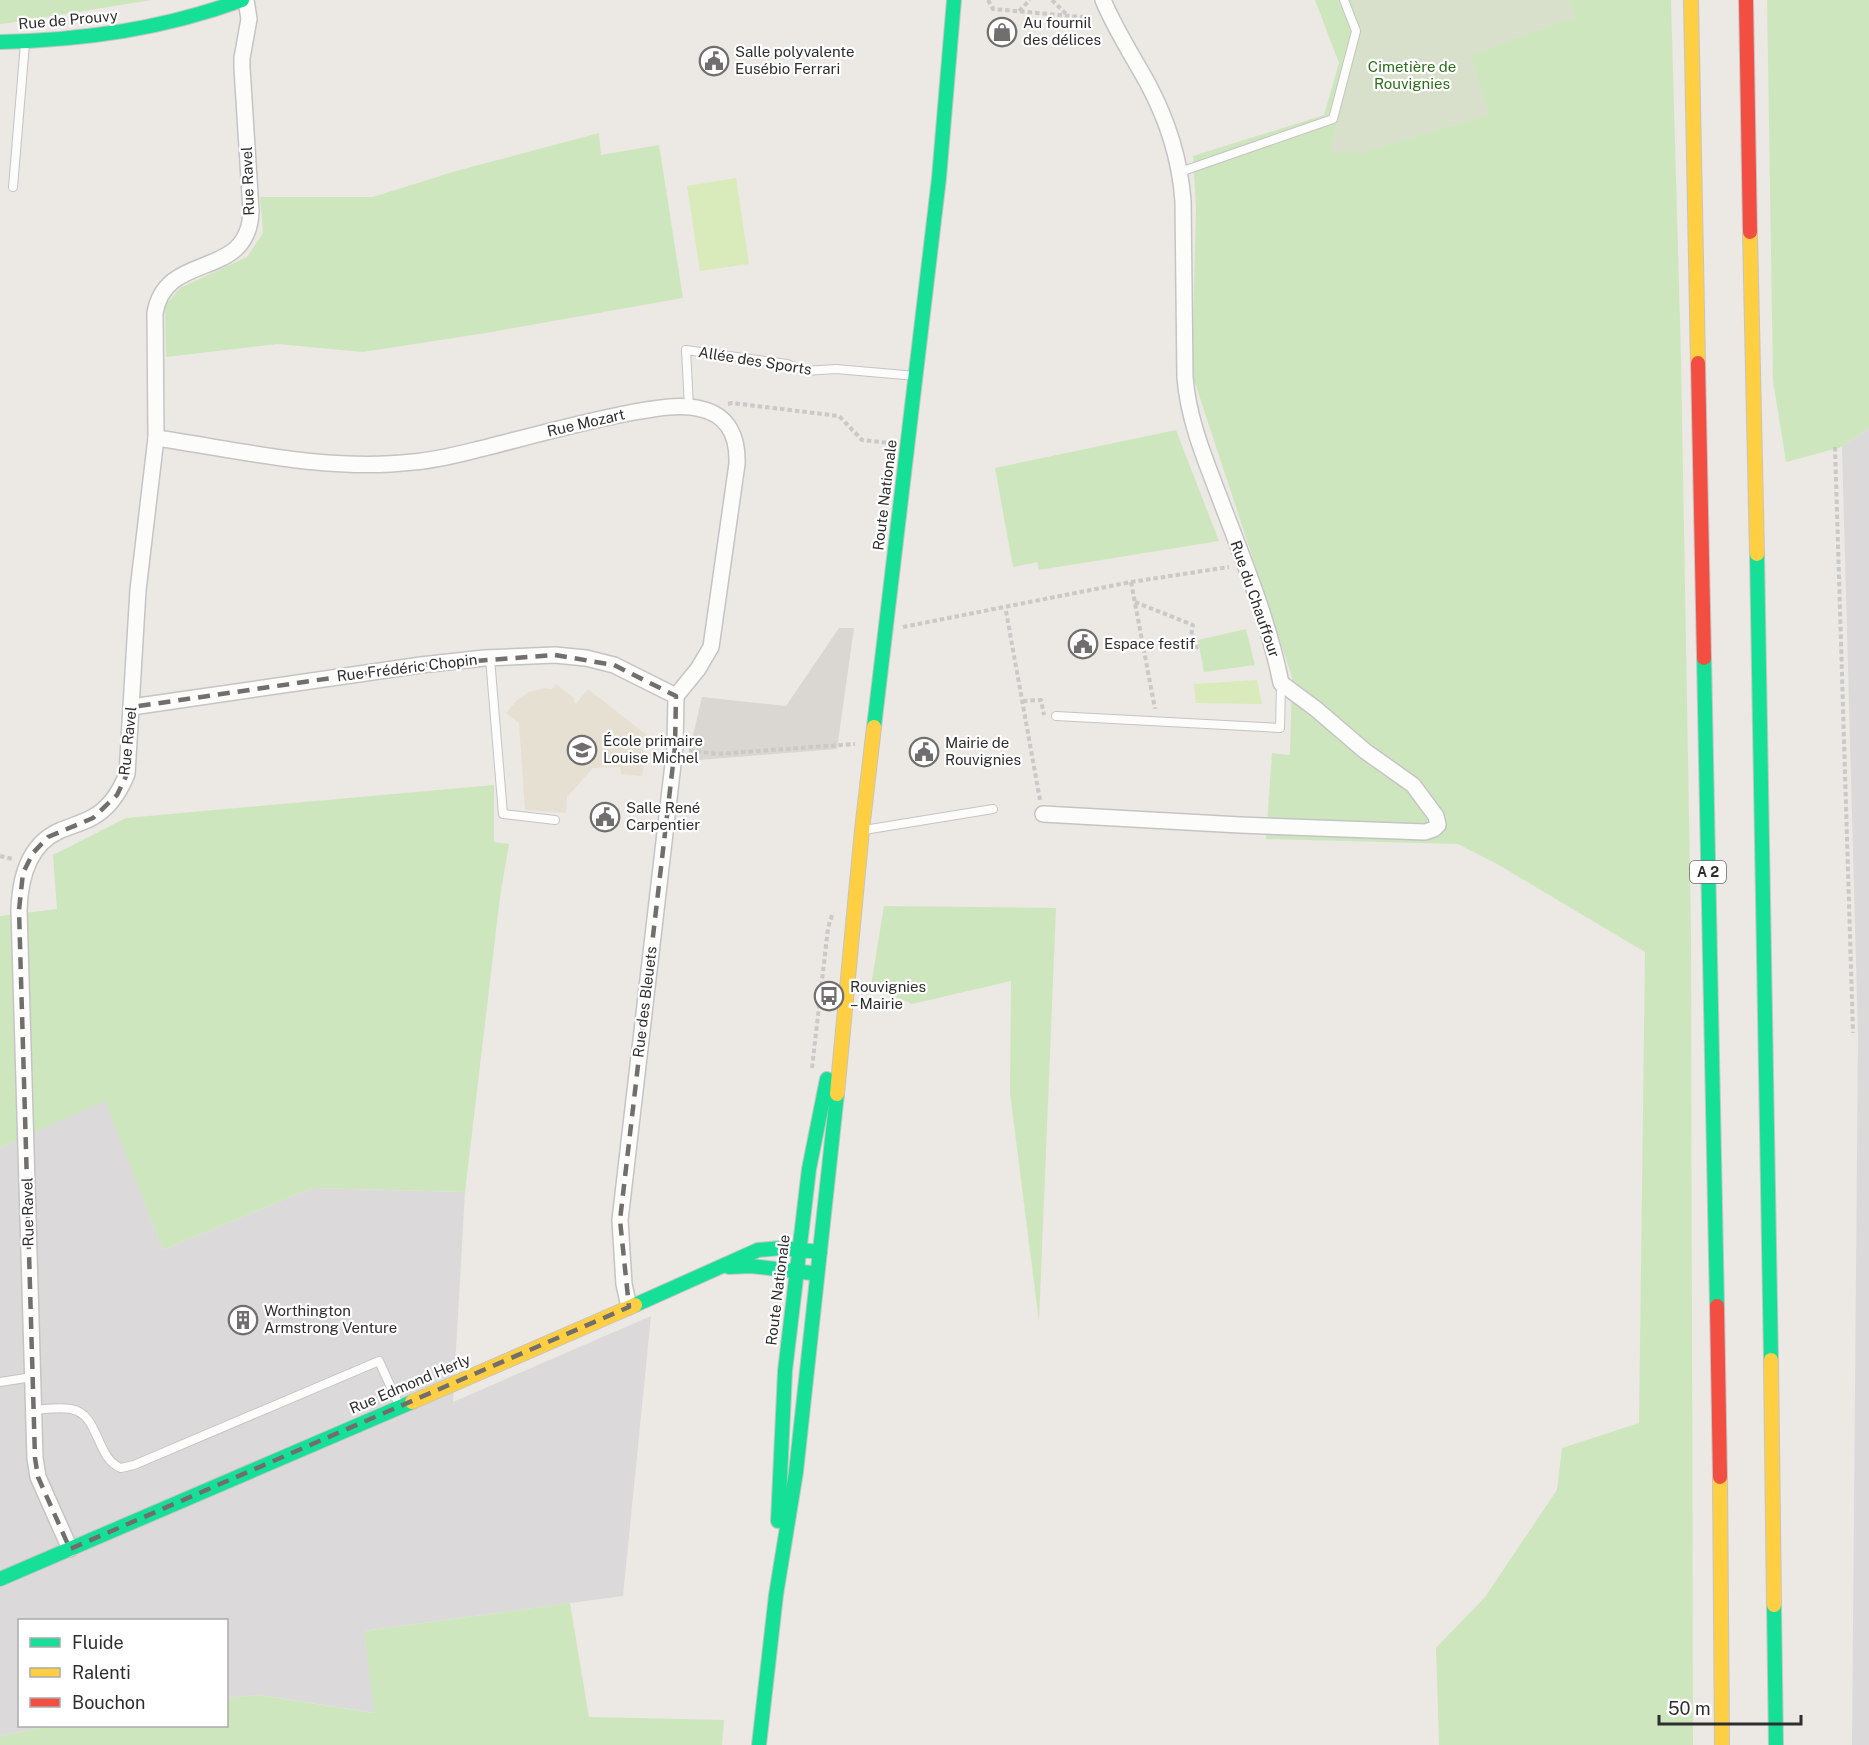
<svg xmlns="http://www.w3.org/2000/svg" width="1869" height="1745" viewBox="0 0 1869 1745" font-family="'Public Sans',sans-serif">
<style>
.industrial{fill:#dcd9db}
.education{fill:#e6e0d3}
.green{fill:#cee6be}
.cemetery{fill:#d8e0cc}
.pitch{fill:#d9eabb}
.plaza{fill:#dad6d2}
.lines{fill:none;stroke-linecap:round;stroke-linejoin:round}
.lane-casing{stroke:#c5c4c5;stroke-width:10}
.street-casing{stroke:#c5c4c5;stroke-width:18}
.fast-casing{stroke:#c5c4c5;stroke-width:16}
.slow-casing{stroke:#c5c4c5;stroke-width:16}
.jam-casing{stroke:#c5c4c5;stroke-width:16}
.path{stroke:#c9c9c8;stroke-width:4;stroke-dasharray:4.5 3;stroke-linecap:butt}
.lane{stroke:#fcfcfb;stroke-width:8}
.street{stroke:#fcfcfb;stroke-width:15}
.fast{stroke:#16e098;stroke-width:14}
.slow{stroke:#ffcf43;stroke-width:14}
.jam{stroke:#f24e42;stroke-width:14}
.marked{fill:none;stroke:#706f6e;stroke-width:4.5;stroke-dasharray:12 8;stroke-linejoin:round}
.labels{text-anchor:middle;stroke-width:4.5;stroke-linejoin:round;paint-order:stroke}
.shield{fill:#fff;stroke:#6d6d6d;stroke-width:1.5}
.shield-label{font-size:14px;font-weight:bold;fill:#2e2e2e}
.street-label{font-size:15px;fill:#2e2e2e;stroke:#fff}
.poi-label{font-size:15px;fill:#2e2e2e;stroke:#fff;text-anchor:start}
.park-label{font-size:15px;fill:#2c6e1b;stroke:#fff}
</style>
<rect width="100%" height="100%" fill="#ece8e4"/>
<g class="industrial">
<polygon points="1869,428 1869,1745 1852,1745 1858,1036 1842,447"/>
<polygon points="105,1100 163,1250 312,1188 465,1192 453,1402 651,1316 623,1596 364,1631 375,1713 259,1695 227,1698 226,1620 20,1620 20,1726 49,1726 0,1736 0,1148"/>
</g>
<polygon class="education" points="556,684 575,699 573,701 576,704 588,689 648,736 640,747 646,753 642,776 621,774 620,767 593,768 567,797 566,813 525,810 519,723 506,713 517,700 529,692 545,688 552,689"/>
<g class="green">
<polygon points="0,0 152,0 2,24 0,24"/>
<polygon points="1315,0 1671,0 1681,357 1691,931 1693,1745 1439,1745 1436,1648 1485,1597 1557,1490 1562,1448 1639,1423 1645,952 1497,864 1458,844 1266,839 1272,753 1290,755 1292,677 1192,374 1196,207 1193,156 1324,115 1339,63"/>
<polygon points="1767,0 1869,0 1869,428 1842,447 1786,462 1773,381"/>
<polygon points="599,133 601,155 659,145 683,298 486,333 363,352 277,344 166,357 165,306 180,288 247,257 263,233 260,197 373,197 456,171"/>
<polygon points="1176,430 1219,541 1039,570 1037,562 1013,567 995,468"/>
<polygon points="1246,629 1255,665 1204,672 1198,640"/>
<polygon points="494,785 494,842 509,844 500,897 465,1192 312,1188 163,1250 105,1101 0,1148 0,916 57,909 53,855 126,818"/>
<polygon points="884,906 1056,908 1039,1322 1010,1093 1011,981 912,1004 871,986"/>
<polygon points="570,1603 589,1717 724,1720 722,1745 0,1745 0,1736 49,1726 226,1726 227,1698 259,1695 374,1713 364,1631"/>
</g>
<polygon class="cemetery" points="1352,0 1569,0 1575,17 1471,55 1489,115 1361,153 1329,153 1362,31"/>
<g class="pitch">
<polygon points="736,178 749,264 700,271 687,186"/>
<polygon points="1257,680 1262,704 1196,703 1194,684"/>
</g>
<polygon class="plaza" points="839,628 854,628 837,749 687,761 702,697 786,706"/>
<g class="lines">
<g class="lane-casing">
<g id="lane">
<polyline points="1180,172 1333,119 1356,31 1344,0"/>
<polyline points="13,187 25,43"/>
<polyline points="689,407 686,350 787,364 805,371 836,369 916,376"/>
<polyline points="490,658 503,814 555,820"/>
<polyline points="1056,716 1280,728 1281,684"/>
<polyline points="864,830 993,809"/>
<polyline points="0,1382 32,1377"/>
<path d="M33,1410C45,1409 60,1407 71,1409C100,1414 95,1458 121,1468L134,1465L379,1361L399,1405"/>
</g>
</g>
<g class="street-casing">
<g id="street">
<path d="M156,438C240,450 327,472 413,462C439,460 463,453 488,447C535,435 582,422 629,413C652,409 679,403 701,409C729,415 738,438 737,464L711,647L698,669L676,696"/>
<polyline points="132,707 421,665 484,658 555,655 586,658 614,665 676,696"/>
<path d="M1043,814L1240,825L1425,832L1434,829L1438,825L1436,816L1413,785L1365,751L1316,709L1281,683C1268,618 1242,557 1219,496C1204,457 1188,418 1185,377L1183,201C1180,159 1167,119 1147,82C1132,55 1115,29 1103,0"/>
<polyline points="629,1307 624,1284 620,1220 675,747 676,696"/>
<path d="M70,1549L38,1477L35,1458L19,910C20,879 28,845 59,831C70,826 83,823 93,817C110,808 120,791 127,774L138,590L156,438L155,313C166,249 249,282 251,211L242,68V58L249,19L246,0"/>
</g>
</g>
<g class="fast-casing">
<g id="fast">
<path d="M0,42C84,40 163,29 242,0"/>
<polyline points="1757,554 1771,1360"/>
<polyline points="1704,658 1717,1306"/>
<polyline points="874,727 939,178 954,0"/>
<polyline points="729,1267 751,1266 811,1273"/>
<polyline points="635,1305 758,1250 781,1248 820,1252"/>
<polyline points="778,1521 785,1371 809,1169 827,1079"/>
<polyline points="0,1579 412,1402"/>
<polyline points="1774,1605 1776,1745"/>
<polyline points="759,1745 776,1595 796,1472 837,1094"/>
</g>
</g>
<g class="slow-casing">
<g id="slow">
<polyline points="1691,0 1698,363"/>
<polyline points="1750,232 1757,554"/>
<polyline points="837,1094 862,830 874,727"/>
<polyline points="1771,1360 1774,1605"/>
<polyline points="412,1402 635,1305"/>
<polyline points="1720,1477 1722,1745"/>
</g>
</g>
<g class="jam-casing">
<g id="jam">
<polyline points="1746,0 1750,232"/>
<polyline points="1698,363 1704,658"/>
<polyline points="1717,1306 1720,1477"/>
</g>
</g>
<g class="path">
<polyline points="988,0 993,9 1093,18"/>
<polyline points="1052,0 1068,16"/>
<polyline points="1019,11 1030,0"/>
<polyline points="728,404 732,403 839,416 862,440 890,443"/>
<polyline points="1835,447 1853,1033"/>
<polyline points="1131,582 1155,709"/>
<polyline points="1135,602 1193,625 1189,647 1199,647"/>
<polyline points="1006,611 1040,800"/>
<polyline points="903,627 1131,582 1229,567"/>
<polyline points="1023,701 1041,700 1044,715"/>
<polyline points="689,750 716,754 855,744"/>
<polyline points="0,856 13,859"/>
<polyline points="812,1068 828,928 833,912"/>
</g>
<use href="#lane" class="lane"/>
<use href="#street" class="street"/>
<use href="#fast" class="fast"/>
<use href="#slow" class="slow"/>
<use href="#jam" class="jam"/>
</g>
<path class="marked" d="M555,655L614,665L676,696L675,747L620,1220L629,1307L70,1549L38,1477L35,1458L19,910L23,873L33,853L48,837L93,818L117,795L127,774L132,707L421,665Z"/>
<defs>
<g id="shop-ring" transform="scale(1.5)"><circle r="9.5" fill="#fff" stroke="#706f6e" stroke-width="1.5"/><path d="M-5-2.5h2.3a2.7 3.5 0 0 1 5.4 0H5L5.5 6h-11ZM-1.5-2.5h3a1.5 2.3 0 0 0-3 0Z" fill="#706f6e"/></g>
<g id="civic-ring" transform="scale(1.5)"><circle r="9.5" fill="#fff" stroke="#706f6e" stroke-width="1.5"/><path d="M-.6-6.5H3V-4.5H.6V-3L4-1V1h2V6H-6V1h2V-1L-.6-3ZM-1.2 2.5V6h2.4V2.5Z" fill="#706f6e"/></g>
<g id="school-ring" transform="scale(1.5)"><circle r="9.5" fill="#fff" stroke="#706f6e" stroke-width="1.5"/><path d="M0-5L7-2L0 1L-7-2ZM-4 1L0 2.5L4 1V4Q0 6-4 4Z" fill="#706f6e"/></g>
<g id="bus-ring" transform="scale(1.5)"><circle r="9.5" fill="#fff" stroke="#706f6e" stroke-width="1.5"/><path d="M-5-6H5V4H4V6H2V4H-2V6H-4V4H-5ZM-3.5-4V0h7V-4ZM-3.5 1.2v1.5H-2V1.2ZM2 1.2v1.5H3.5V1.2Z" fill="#706f6e"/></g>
<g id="building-ring" transform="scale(1.5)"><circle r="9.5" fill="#fff" stroke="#706f6e" stroke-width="1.5"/><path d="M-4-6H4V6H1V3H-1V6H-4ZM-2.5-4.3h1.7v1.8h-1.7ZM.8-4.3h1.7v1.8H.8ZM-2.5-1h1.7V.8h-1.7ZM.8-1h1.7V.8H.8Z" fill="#706f6e"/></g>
</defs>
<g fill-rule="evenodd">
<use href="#shop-ring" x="1002" y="32"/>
<use href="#civic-ring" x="714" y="61"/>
<use href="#civic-ring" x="1083" y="644"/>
<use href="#school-ring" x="582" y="750"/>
<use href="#civic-ring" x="924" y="752"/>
<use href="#civic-ring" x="605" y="817"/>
<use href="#bus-ring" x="829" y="996"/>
<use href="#building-ring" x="243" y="1320"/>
</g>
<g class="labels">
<rect class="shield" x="1690" y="861" width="36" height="22" rx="4.5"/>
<g class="shield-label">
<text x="1708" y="877">A 2</text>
</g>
<g class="street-label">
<text transform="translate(68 20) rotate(-5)" y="5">Rue de Prouvy</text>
<text transform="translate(248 181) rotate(-92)" y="5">Rue Ravel</text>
<text transform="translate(755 361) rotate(9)" y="5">Allée des Sports</text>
<text transform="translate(586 423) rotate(-13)" y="5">Rue Mozart</text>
<text transform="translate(885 495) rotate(-83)" y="5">Route Nationale</text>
<text transform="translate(1255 599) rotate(71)" y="5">Rue du Chauffour</text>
<text transform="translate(407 668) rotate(-7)" y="5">Rue Frédéric Chopin</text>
<text transform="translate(128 741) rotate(-84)" y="5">Rue Ravel</text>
<text transform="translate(645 1002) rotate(-83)" y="5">Rue des Bleuets</text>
<text transform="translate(28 1212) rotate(-91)" y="5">Rue Ravel</text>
<text transform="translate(778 1290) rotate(-83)" y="5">Route Nationale</text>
<text transform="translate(410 1384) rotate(-23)" y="5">Rue Edmond Herly</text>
</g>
<g class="poi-label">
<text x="1023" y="28">Au fournil<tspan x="1023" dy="17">des délices</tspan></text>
<text x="735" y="57">Salle polyvalente<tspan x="735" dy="17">Eusébio Ferrari</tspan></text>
<text x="1104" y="649">Espace festif</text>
<text x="603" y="746">École primaire<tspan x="603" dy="17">Louise Michel</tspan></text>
<text x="945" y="748">Mairie de<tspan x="945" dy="17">Rouvignies</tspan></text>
<text x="626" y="813">Salle René<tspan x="626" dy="17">Carpentier</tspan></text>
<text x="850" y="992">Rouvignies<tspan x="850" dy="17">– Mairie</tspan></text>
<text x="264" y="1316">Worthington<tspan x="264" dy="17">Armstrong Venture</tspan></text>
</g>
<g class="park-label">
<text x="1412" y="72">Cimetière de<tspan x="1412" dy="17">Rouvignies</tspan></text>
</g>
</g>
<rect x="18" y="1619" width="210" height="108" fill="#ffffff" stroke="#ababab" stroke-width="1.5"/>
<rect x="30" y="1638" width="30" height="9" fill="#16e098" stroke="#ababab" stroke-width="1.5"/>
<text x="72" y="1649" font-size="18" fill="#2e2e2e">Fluide</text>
<rect x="30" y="1668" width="30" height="9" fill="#ffcf43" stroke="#ababab" stroke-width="1.5"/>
<text x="72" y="1679" font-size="18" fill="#2e2e2e">Ralenti</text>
<rect x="30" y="1698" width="30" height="9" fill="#f24e42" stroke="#ababab" stroke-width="1.5"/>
<text x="72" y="1709" font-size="18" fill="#2e2e2e">Bouchon</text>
<path d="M1659 1715v9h142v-9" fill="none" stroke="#2e2e2e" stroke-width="3"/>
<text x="1668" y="1715" font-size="18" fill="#2e2e2e" stroke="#ffffff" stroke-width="4.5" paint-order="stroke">50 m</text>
</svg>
